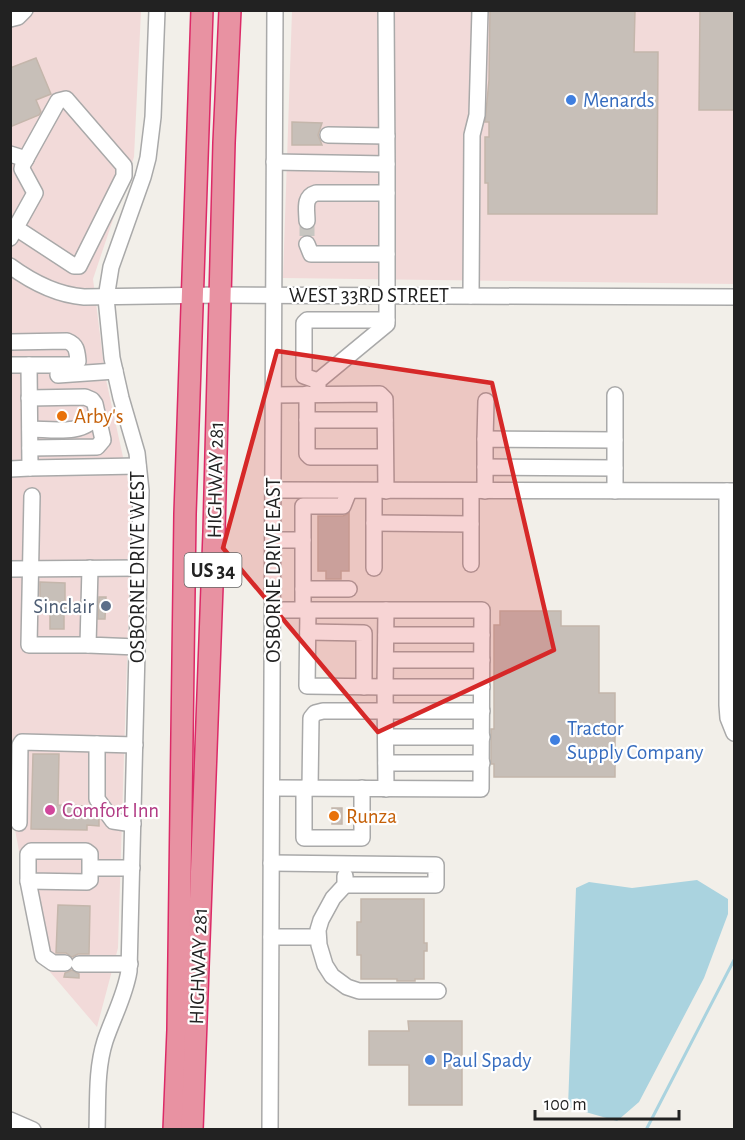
<svg xmlns="http://www.w3.org/2000/svg" width="745" height="1140" viewBox="0 0 745 1140" font-family="'Alegreya Sans',sans-serif">
<style>
.commercial{fill:#f2dad9}
.water{fill:#aad3df}
.lines{fill:none;stroke-linecap:round;stroke-linejoin:round}
.stream{stroke:#aad3df;stroke-width:3}
.building{fill:#c7bfb8;stroke:#c4b6ab;stroke-width:1.5}
.minor-tunnel{stroke:#c8c6c1;stroke-width:15;stroke-dasharray:15 8;stroke-linecap:butt}
.minor-casing{stroke:#a9a9a9;stroke-width:18}
.highway-casing{stroke:#dc2a67;stroke-width:24}
.minor{stroke:#fff;stroke-width:15}
.highway{stroke:#e892a2;stroke-width:21}
.marked{fill:#d62828;fill-opacity:0.2;stroke:#d62828;stroke-width:4.5;stroke-linejoin:round}
.shop-dot{fill:#3f7fe0;stroke:#fff;stroke-width:2}
.food-dot{fill:#e8710a;stroke:#fff;stroke-width:2}
.service-dot{fill:#5c6f8a;stroke:#fff;stroke-width:2}
.hotel-dot{fill:#d1479c;stroke:#fff;stroke-width:2}
.labels{text-anchor:middle;stroke-width:4.5;stroke-linejoin:round;paint-order:stroke}
.shield{fill:#fff;stroke:#646464;stroke-width:1.5}
.shield-label{font-size:20px;font-weight:bold;fill:#222}
.shop-label{font-size:21px;fill:#366cbe;stroke:#fff;text-anchor:start}
.street-label{font-size:21px;fill:#222;stroke:#fff}
.food-label{font-size:21px;fill:#c56008;stroke:#fff;text-anchor:start}
.service-label{font-size:21px;fill:#4e5e75;stroke:#fff;text-anchor:end}
.hotel-label{font-size:21px;fill:#b23c85;stroke:#fff;text-anchor:start}
</style>
<rect width="100%" height="100%" fill="#f2efe9"/>
<g class="commercial">
<polygon points="10,11 141,11 134,157 93,279 105,375 132,498 118,948 97,1027 39,959 14,824 11,819"/>
<polygon points="292,11 734,11 734,284 283,278"/>
</g>
<polygon class="water" points="697,880 728,899 728,914 704,978 639,1102 617,1121 568,1107 576,888 589,882 632,888"/>
<g class="lines">
<polyline class="stream" points="646,1130 734,960"/>
</g>
<g class="building">
<polygon points="490,10 635,10 634,52 658,52 657,214 488,214 488,183 485,183 485,137 489,137 489,122 485,122 489,80"/>
<polygon points="700,10 735,10 735,110 699,110"/>
<polygon points="36,58 51,94 36,100 41,112 39,115 10,127 10,68"/>
<polygon points="292,122 322,123 318,135 322,145 292,145"/>
<polygon points="349,513 349,571 341,571 341,579 326,579 326,571 318,571 318,516 343,516"/>
<polygon points="40,582 65,583 65,603 70,603 69,614 64,614 64,629 50,629 50,614 45,614 46,602 40,602"/>
<polygon points="99,597 106,597 105,619 98,619"/>
<polygon points="500,611 561,611 561,626 599,626 599,693 615,693 615,777 494,777 494,764 491,764 491,729 494,729 494,625 500,625"/>
<polygon points="33,754 59,754 58,805 88,806 88,811 93,811 99,819 99,826 87,825 87,830 31,829"/>
<rect x="332" y="808" width="10" height="16"/>
<polygon points="361,899 424,899 424,943 427,943 427,951 424,951 424,979 415,979 415,981 397,981 397,979 361,979 361,955 357,955 357,922 361,922"/>
<polygon points="58,905 90,906 89,954 78,954 72,957 66,953 56,953"/>
<polygon points="72,970 79,974 79,978 64,977 65,973"/>
<polygon points="408,1021 462,1021 462,1105 409,1105 409,1065 369,1065 369,1031 409,1031"/>
</g>
<g class="lines">
<polyline class="minor-tunnel" points="307,221 307,244"/>
<g class="minor-casing">
<g id="minor">
<polyline points="10,19 18,17 25,10"/>
<polyline points="328,135 387,136"/>
<polyline points="10,154 26,159"/>
<polyline points="274,162 387,164 386,10"/>
<path d="M307,221C307,210 303,197 316,193H387"/>
<polyline points="10,238 35,193 22,169 23,164 58,101 66,99 124,166 124,176 79,266 74,266 16,228"/>
<polyline points="307,244 311,254 387,254"/>
<path d="M10,266C32,282 57,295 84,297L219,295L734,297"/>
<polyline points="471,296 472,135 477,115 480,10"/>
<path d="M10,342L67,341C77,345 77,351 78,361L73,365H10"/>
<polyline points="29,365 30,468 138,466"/>
<polyline points="58,375 115,371"/>
<polyline points="318,381 304,376 304,323 307,320 387,320"/>
<polyline points="307,394 307,454 310,457 385,457"/>
<polyline points="318,394 318,381 387,324 387,164"/>
<polyline points="273,395 380,394 385,399 386,491"/>
<polyline points="29,398 85,397 92,400 95,404 103,440 97,447 30,448"/>
<polyline points="307,420 385,420"/>
<path d="M30,429C51,429 84,436 97,415"/>
<polyline points="485,439 486,401"/>
<polyline points="485,467 485,439 615,440"/>
<polyline points="10,469 30,468"/>
<polyline points="273,490 734,491"/>
<polyline points="485,491 485,467 615,468"/>
<polyline points="615,491 615,395"/>
<polyline points="727,491 727,705 728,718 734,733"/>
<polyline points="32,496 29,645 88,645"/>
<polyline points="374,523 471,524"/>
<polyline points="273,540 303,540"/>
<polyline points="471,564 471,491"/>
<polyline points="90,568 88,645 137,647"/>
<polyline points="374,568 374,491"/>
<polyline points="10,569 139,568"/>
<polyline points="303,589 349,589"/>
<polyline points="303,610 303,506 343,506 349,491"/>
<polyline points="308,610 307,686 385,687 386,610"/>
<polyline points="308,632 364,633 364,687"/>
<polyline points="386,635 482,635"/>
<polyline points="386,660 482,660"/>
<polyline points="386,737 482,737"/>
<polyline points="97,744 97,799 113,821 133,824"/>
<polyline points="386,763 482,763"/>
<polyline points="272,788 481,789 482,610 272,610"/>
<polyline points="304,788 304,838 362,838 362,788"/>
<polyline points="310,788 311,718 315,713 323,711 482,711"/>
<polyline points="386,789 385,687 482,687"/>
<polyline points="19,823 20,745 22,742 135,745"/>
<polyline points="271,863 436,865 436,885 345,885"/>
<polyline points="90,868 90,880 87,882 28,881 28,854 31,851 86,851 90,854 90,868 132,868"/>
<polyline points="345,876 345,885 333,898 321,920 318,930 319,945 325,965 332,976 347,987 359,991 438,991"/>
<polyline points="28,881 43,956 53,963 65,963"/>
<polyline points="271,937 318,937"/>
<polyline points="79,964 130,964"/>
<polyline points="10,1120 33,1130"/>
<path d="M97,1130C98,1101 96,1069 105,1041C113,1017 125,996 129,971L141,491L137,453L121,398L112,358L106,298L111,267L143,177L148,158L153,117L157,10"/>
<polyline points="270,1130 275,10"/>
</g>
</g>
<g class="highway-casing">
<g id="highway">
<polyline points="174,1130 178,1030 185,514 202,10"/>
<polyline points="192,1130 214,532 224,143 230,10"/>
</g>
</g>
<use href="#minor" class="minor"/>
<use href="#highway" class="highway"/>
</g>
<path class="marked" d="M277,351L492,383L554,650L378,732L223,548Z"/>
<g class="shop-dot">
<circle cx="571" cy="100" r="6"/>
<circle cx="555" cy="740" r="6"/>
<circle cx="430" cy="1060" r="6"/>
</g>
<g class="food-dot">
<circle cx="62" cy="416" r="6"/>
<circle cx="334" cy="816" r="6"/>
</g>
<circle class="service-dot" cx="106" cy="606" r="6"/>
<circle class="hotel-dot" cx="50" cy="810" r="6"/>
<g class="labels">
<rect class="shield" x="184.5" y="553" width="57" height="34" rx="4.5"/>
<g class="shield-label">
<text x="213" y="577">US 34</text>
</g>
<g class="shop-label">
<text x="583" y="107">Menards</text>
<text x="567" y="735">Tractor<tspan x="567" dy="24">Supply Company</tspan></text>
<text x="442" y="1067">Paul Spady</text>
</g>
<g class="street-label">
<text x="369" y="302">WEST 33RD STREET</text>
<text transform="translate(215 480) rotate(-89)" y="7">HIGHWAY 281</text>
<text transform="translate(137 567) rotate(-90)" y="7">OSBORNE DRIVE WEST</text>
<text transform="translate(273 570) rotate(-90)" y="7">OSBORNE DRIVE EAST</text>
<text transform="translate(198 966) rotate(-88)" y="7">HIGHWAY 281</text>
</g>
<g class="food-label">
<text x="74" y="423">Arby's</text>
<text x="346" y="823">Runza</text>
</g>
<g class="service-label">
<text x="94" y="613">Sinclair</text>
</g>
<g class="hotel-label">
<text x="62" y="817">Comfort Inn</text>
</g>
</g>
<rect width="745" height="1140" fill="none" stroke="#222222" stroke-width="24"/>
<path d="M535 1110v9h144v-9" fill="none" stroke="#222222" stroke-width="3"/>
<text x="544" y="1110" font-size="18" fill="#222222" stroke="#ffffff" stroke-width="4.5" paint-order="stroke">100 m</text>
</svg>
